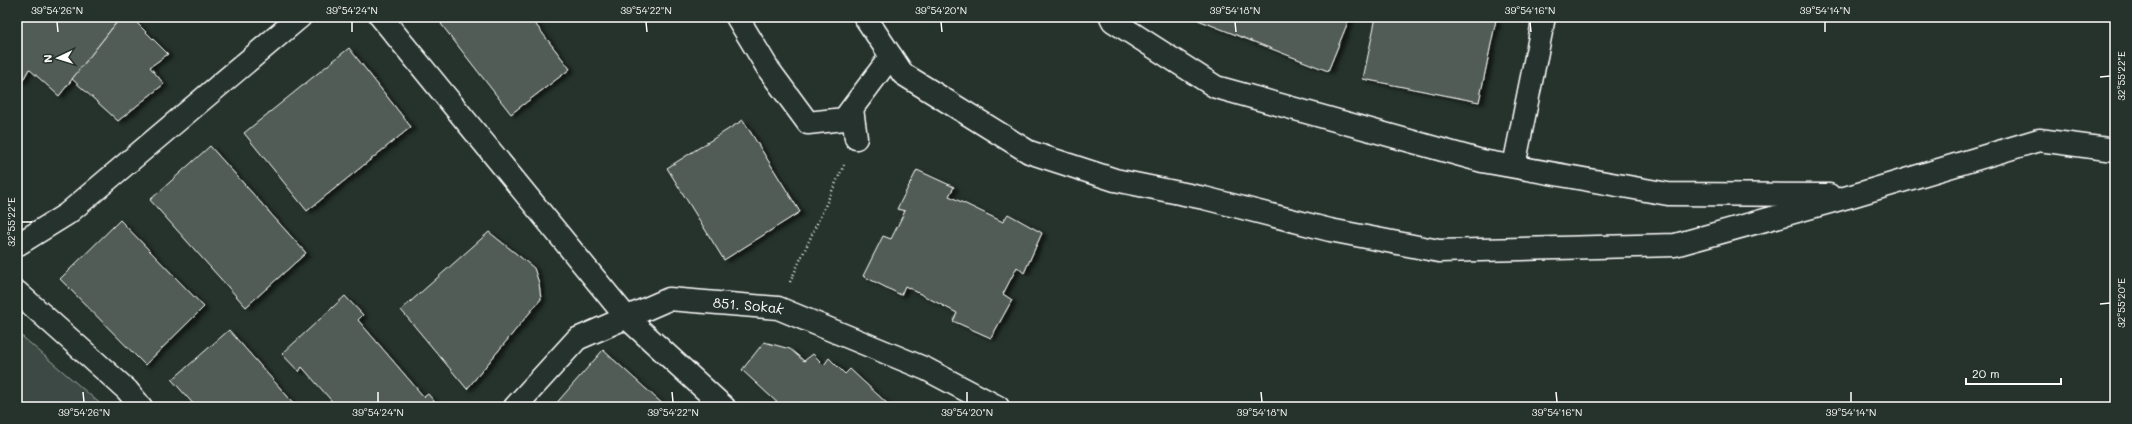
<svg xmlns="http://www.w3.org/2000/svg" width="2132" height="424" viewBox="0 0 2132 424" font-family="Mali,sans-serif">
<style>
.green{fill:#3e4944;stroke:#9ea4a2}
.building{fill:#515c57;stroke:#fff;filter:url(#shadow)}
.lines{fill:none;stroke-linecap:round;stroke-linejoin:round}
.pedestrian-casing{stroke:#fff;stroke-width:25}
.minor-casing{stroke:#fff;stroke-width:25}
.path{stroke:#fff;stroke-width:2.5;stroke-dasharray:1 3;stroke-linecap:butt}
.pedestrian{stroke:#26332d;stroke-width:22}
.minor{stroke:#26332d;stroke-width:22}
.ticks{fill:none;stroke:#fff;stroke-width:1.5}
.labels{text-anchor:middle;stroke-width:3.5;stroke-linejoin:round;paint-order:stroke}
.street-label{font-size:14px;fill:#fff;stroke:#26332d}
.neatline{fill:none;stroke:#fff;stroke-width:1.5}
.ticks-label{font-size:10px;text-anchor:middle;fill:#fff}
</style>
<defs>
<filter id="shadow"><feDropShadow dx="4.5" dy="2.5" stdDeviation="2" flood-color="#0009"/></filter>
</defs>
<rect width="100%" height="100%" fill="#26332d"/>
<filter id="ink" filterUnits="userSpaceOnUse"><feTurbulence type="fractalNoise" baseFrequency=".025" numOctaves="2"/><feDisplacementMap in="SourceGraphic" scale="8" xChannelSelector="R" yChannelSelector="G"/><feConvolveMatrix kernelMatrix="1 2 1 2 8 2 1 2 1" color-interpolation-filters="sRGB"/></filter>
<g filter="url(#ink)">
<polygon class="green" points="17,332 104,407 17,407"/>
<g class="building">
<polygon points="17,17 121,17 59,96 29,69 22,82 17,78"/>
<polygon points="121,17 131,17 168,54 150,67 164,84 118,121 72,79"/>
<polygon points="450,17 530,17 570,69 511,114 441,24"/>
<polygon points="1199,17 1350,17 1328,71 1198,20"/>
<polygon points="1376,17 1477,17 1496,20 1479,102 1363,79"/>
<polygon points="349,48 411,127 307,211 244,133"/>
<polygon points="743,120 800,212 724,260 667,168"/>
<polygon points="210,146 306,253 246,307 150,200"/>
<polygon points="917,170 954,187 949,196 1003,222 1008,214 1042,233 1024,273 1017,267 1003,294 1012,300 991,338 953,321 957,313 905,286 901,295 863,276 883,236 891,239 905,211 897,209"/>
<polygon points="120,220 204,307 145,365 60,279"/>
<polygon points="489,232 534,268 539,283 541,299 467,389 401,310"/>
<polygon points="345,296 363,315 358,320 424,397 428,394 439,407 337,407 302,367 299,372 282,354"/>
<polygon points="229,330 296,406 294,407 196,407 172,380"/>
<polygon points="764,342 790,349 804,361 813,354 824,365 829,358 845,374 850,369 891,407 782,407 742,370"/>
<polygon points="603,350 666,407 553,407"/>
</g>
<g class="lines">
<g class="pedestrian-casing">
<polyline id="pedestrian" points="852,109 856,138"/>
</g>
<g class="minor-casing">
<g id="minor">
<polyline points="381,17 627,318 724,407"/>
<polyline points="737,17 769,70 808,123 844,119 891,56"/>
<polyline points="865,17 903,74 1029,152 1115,180 1204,198 1330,230 1439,251 1675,245 1855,195 2039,140 2115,150"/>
<polyline points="1111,17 1113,21 1216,87 1482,161 1668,194 1829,195"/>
<polyline points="1514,166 1544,17"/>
<polyline points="17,245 67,214 300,17"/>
<polyline points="17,292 127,390 141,407"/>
<path id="s1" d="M515,407L577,339L669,299L778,308L926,369L998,407"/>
</g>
</g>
<polyline class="path" points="790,282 845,163"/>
<use href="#pedestrian" class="pedestrian"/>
<use href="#minor" class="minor"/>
</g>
</g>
<path class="ticks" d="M57,22L58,32M352,22V32M646,22L647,32M941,22L942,32M1235,22L1236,32M1530,22L1531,32M1825,22V32M2100,77L2110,76M22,222H32M2100,304L2110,303M83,392L84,402M378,392V402M672,392L673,402M967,392V402M1261,392L1262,402M1556,392L1557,402M1851,392V402"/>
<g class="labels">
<g class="street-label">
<text dy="5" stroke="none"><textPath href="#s1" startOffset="272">851. Sokak</textPath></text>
</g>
</g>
<rect width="2132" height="424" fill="none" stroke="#26332d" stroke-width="44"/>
<g transform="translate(58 58) rotate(266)" stroke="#26332d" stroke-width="3" paint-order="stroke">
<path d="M0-3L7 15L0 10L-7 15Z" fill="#ffffff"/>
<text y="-6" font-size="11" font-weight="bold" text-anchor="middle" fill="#ffffff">N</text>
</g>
<path d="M1966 378v6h95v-6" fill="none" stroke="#ffffff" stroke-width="2"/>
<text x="1972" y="378" font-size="12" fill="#ffffff" stroke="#26332d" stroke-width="3" paint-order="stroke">20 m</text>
<rect x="22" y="22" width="2088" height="380" class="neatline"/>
<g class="ticks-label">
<text x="57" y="14">39°54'26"N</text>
<text x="352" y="14">39°54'24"N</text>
<text x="646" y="14">39°54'22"N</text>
<text x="941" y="14">39°54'20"N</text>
<text x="1235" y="14">39°54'18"N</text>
<text x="1530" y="14">39°54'16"N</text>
<text x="1825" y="14">39°54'14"N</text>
<text transform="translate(2121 76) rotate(-90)" y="4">32°55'22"E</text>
<text transform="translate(11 222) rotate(-90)" y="4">32°55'22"E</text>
<text transform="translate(2121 303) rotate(-90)" y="4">32°55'20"E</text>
<text x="84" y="416">39°54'26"N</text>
<text x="378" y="416">39°54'24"N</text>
<text x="673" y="416">39°54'22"N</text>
<text x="967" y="416">39°54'20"N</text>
<text x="1262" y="416">39°54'18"N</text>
<text x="1557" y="416">39°54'16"N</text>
<text x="1851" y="416">39°54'14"N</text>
</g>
</svg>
